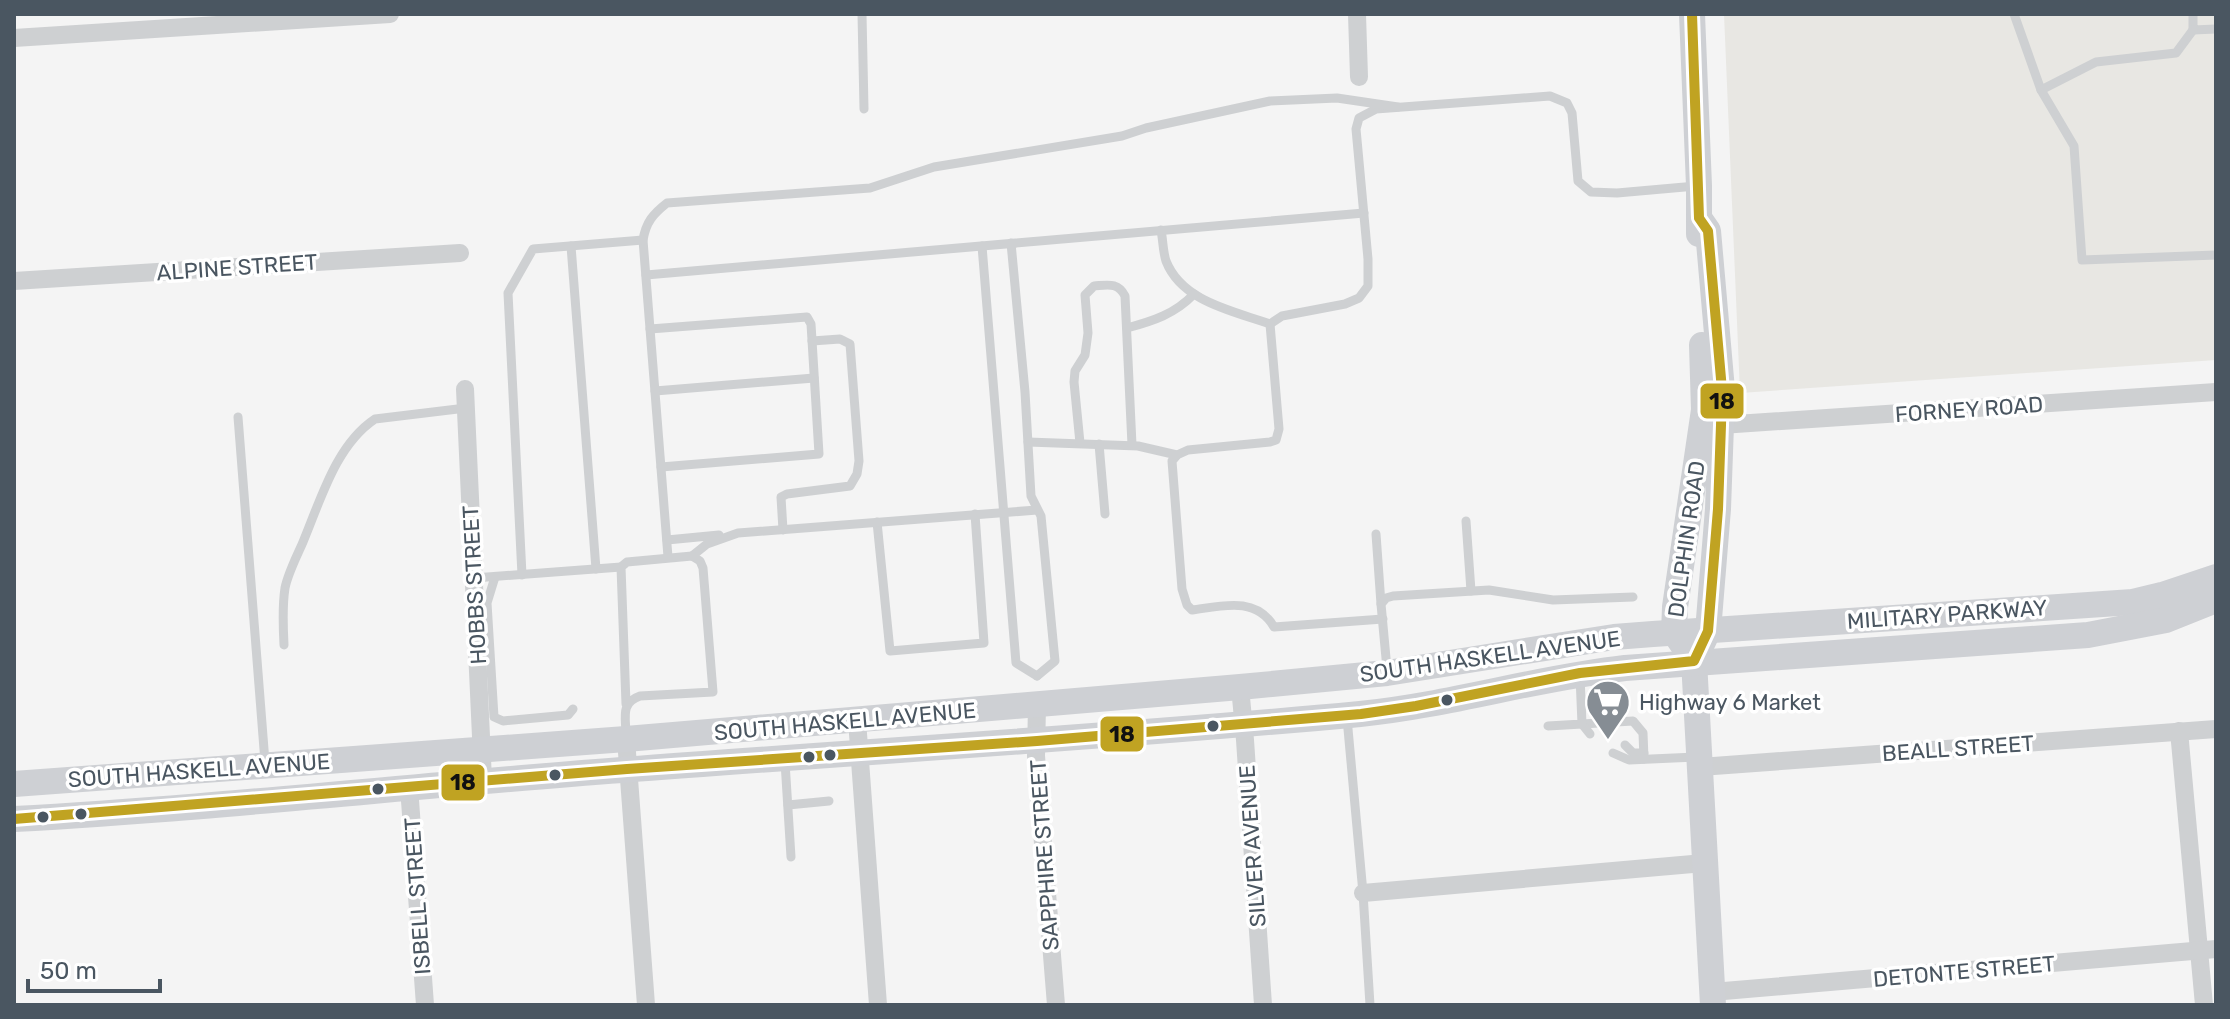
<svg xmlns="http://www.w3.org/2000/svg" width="2230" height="1019" viewBox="0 0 2230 1019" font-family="Rubik,sans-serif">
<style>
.commercial{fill:#e8e7e3}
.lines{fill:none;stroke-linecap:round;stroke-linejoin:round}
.lane{stroke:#ced0d2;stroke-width:9}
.street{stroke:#ced0d2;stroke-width:18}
.secondary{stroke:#ced0d4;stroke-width:26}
.bus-1-casing{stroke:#fff;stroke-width:16}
.bus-1{stroke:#c0a322;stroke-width:10}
.bus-dot{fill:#4a5661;stroke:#fff;stroke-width:3}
.labels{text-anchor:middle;stroke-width:7;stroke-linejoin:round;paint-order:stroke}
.street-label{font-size:22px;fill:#4a5661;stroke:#fff}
.poi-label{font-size:22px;fill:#4a5661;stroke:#fff;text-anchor:start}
.line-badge{stroke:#fff;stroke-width:3}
.pale-badge-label{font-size:22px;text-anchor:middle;font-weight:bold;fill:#111}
</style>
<rect width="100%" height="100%" fill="#f4f4f4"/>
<polygon class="commercial" points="1724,14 2216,14 2216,360 1740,393"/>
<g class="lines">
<g class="lane">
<polyline points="862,14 864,109"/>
<polyline points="2014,14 2041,90 2074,146 2082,260 2216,255"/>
<polyline points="2193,14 2193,30 2216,29"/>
<polyline points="2041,90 2096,62 2176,53 2193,30"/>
<path d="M1161,230C1163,240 1163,252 1166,261C1182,302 1234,311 1270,324"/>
<polyline points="1011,243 1025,392 1031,496 1041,516 1055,661 1037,676"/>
<polyline points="571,246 596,569"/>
<polyline points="982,246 1016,663 1037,676"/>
<polyline points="646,275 1364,213"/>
<polyline points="1270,324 1282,316 1345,304 1359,298 1368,286 1368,259 1356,129 1359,118 1376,109 1550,96 1567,103 1572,113 1578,181 1591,192 1617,193 1696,186"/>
<path d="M1270,324L1279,429L1276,440L1270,442L1188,450L1177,455L1172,461L1182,589L1187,605L1192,610C1222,606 1256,596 1274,627L1383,619"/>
<path d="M1127,328C1153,321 1175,314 1194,294"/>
<polyline points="650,329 807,317 811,324 819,454 661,467"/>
<polyline points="655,391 814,378"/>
<polyline points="238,417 265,762"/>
<polyline points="1028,442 1138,446 1177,455"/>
<path d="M1080,443L1074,382L1075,371L1085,355L1088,333L1085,295L1094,286C1108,285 1118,282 1125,296L1132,445"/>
<polyline points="1099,444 1105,514"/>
<polyline points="1466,521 1471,591"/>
<polyline points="877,522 890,651 984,643 975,514"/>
<polyline points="783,530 781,497 787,494 850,486 857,474 859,461 850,344 840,339 812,341"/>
<polyline points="1376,534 1381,604"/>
<polyline points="667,540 719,535"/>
<polyline points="692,556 707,544 738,533 1037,510"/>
<path d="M668,557L643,240C646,222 653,214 667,203L870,188L934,167L1122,136L1146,128L1270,101L1337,98L1398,107"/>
<polyline points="522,575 508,293 533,249 643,240"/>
<polyline points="495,577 487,603 494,717 503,721 568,715 573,709"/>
<polyline points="474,578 621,567"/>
<path d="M284,645C283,626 282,607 285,588C288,573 297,556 303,542C321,499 336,445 375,419L466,408"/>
<polyline points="1387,669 1381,604 1386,598 1393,596 1489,590 1553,600 1633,597"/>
<polyline points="1347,718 1363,893 1370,1005"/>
<polyline points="1582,724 1633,721 1643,733 1644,759"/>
<polyline points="1582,724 1590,734"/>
<polyline points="1548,726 1582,724 1580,676"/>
<path d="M626,736C626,717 620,703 640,696L713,692L703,568L700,561L692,556L627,562L621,567L626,704"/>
<polyline points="1625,745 1633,753 1644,753"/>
<polyline points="1613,753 1629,760 1696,757"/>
<polyline points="785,762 791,857"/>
<polyline points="788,805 829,801"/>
</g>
<g class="street">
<polyline points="1357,14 1359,77"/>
<polyline points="14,38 390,14"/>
<polyline points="14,281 460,253"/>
<polyline points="465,389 483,780"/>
<polyline points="1721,425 2216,392"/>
<polyline points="1240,687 1245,740 1263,1005"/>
<polyline points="1037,704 1036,756 1056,1005"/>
<polyline points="857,720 878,1005"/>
<polyline points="2179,731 2204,1005"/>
<polyline points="626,739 646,1005"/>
<polyline points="1700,767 2216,729"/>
<polyline points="409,787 425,1005"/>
<polyline points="1363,893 1704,863"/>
<polyline points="1712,992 2216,949"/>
</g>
<g class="secondary">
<polyline points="1692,14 1699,186 1699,234"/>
<polyline points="1699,218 1708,231 1722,390 1721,425 1718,509 1708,631 1694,661 1713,1005"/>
<polyline points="1683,645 1674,632 1675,607 1704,410 1702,345"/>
<polyline points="14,784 626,739 1240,687 1387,673 1614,637 1653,634 2133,602 2162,595 2216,577"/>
<path d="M14,819C217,808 419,785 622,770C868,751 1115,737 1360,714C1450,705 1536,678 1625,668L2088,635L2166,620L2216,600"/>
</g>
<g class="bus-1-casing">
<polyline id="bus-1" points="14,819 627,769 1037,741 1361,714 1416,706 1580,673 1694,661 1708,631 1718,509 1721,425 1722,390 1708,231 1699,218 1692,14"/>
</g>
<use href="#bus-1" class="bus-1"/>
</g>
<defs>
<g id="supermarket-pin" transform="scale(2.3)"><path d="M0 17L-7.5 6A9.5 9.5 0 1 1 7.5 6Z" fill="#868d94" stroke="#fff"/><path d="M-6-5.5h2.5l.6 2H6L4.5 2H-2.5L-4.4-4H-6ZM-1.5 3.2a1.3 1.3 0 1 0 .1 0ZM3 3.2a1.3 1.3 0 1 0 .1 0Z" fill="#fff"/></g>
</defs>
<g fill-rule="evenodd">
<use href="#supermarket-pin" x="1608" y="702"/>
</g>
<g class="bus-dot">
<circle cx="1447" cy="700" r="7"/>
<circle cx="1213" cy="726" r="7"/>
<circle cx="830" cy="755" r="7"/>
<circle cx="809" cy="757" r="7"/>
<circle cx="555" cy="775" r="7"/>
<circle cx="378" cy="789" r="7"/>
<circle cx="81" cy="814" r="7"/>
<circle cx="43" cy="817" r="7"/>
</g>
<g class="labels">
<g class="street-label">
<text transform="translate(237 267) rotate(-4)" y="8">ALPINE STREET</text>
<text transform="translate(1969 409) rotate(-4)" y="8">FORNEY ROAD</text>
<text transform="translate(1686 539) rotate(-82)" y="8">DOLPHIN ROAD</text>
<text transform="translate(474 585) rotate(-93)" y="8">HOBBS STREET</text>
<text transform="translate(1947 614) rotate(-4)" y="8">MILITARY PARKWAY</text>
<text transform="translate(1490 656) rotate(-8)" y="8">SOUTH HASKELL AVENUE</text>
<text transform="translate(845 721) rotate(-5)" y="8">SOUTH HASKELL AVENUE</text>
<text transform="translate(1958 748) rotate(-4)" y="8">BEALL STREET</text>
<text transform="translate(199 770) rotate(-4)" y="8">SOUTH HASKELL AVENUE</text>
<text transform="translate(1252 846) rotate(-94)" y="8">SILVER AVENUE</text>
<text transform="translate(1044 855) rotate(-94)" y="8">SAPPHIRE STREET</text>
<text transform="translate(417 896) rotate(-94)" y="8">ISBELL STREET</text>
<text transform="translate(1964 971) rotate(-5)" y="8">DETONTE STREET</text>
</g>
<g class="poi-label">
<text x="1639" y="710">Highway 6 Market</text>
</g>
</g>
<g class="line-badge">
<rect x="1699" y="382" width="46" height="38" rx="8" fill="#c0a322"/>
<rect x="1099" y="715" width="46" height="38" rx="8" fill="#c0a322"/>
<rect x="440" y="763" width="46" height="39" rx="8" fill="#c0a322"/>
</g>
<g class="pale-badge-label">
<text x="1722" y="409">18</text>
<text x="1122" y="742">18</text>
<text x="463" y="790">18</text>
</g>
<rect width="2230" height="1019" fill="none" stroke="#4a5661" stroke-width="32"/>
<path d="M28 979v12h132v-12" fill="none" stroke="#4a5661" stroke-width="4"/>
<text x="40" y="979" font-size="24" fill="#4a5661" stroke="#ffffff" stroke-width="6" paint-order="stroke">50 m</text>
</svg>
